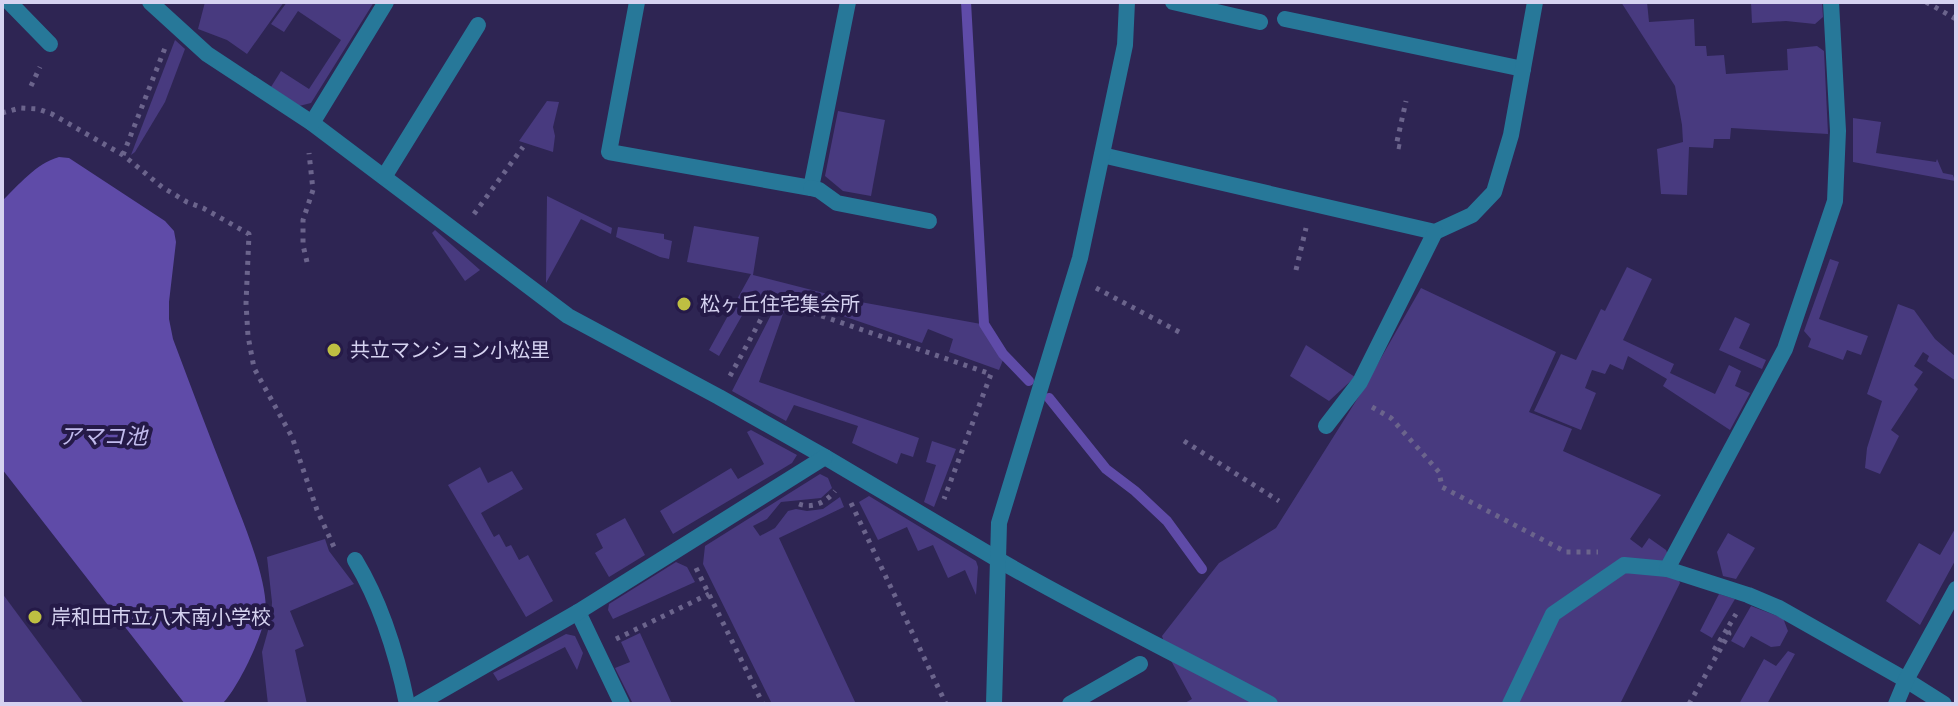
<svg xmlns="http://www.w3.org/2000/svg" width="1958" height="706" viewBox="0 0 1958 706" font-family="'Noto Sans','Noto Sans JP',sans-serif">
<style>
.green{fill:#483a7f}
.water{fill:#5f4ba8}
.lines{fill:none;stroke-linecap:round;stroke-linejoin:round}
.stream{stroke:#5f4ba8;stroke-width:10}
.path{stroke:#6b648c;stroke-width:5;stroke-dasharray:4 6;stroke-linecap:butt}
.lane{stroke:#277899;stroke-width:16}
.street{stroke:#277899;stroke-width:16}
.poi-dot{fill:#bebf42;stroke:#251a48;stroke-width:3}
.labels{text-anchor:middle;stroke-width:8;stroke-linejoin:round;paint-order:stroke}
.poi-label{font-size:20px;fill:#d5d2f0;stroke:#251a48;text-anchor:start}
.water-label{font-size:22px;font-style:italic;fill:#c1bbed;stroke:#251a48}
</style>
<rect width="100%" height="100%" fill="#2e2553"/>
<g class="green">
<polygon points="205,2 284,2 247,54 227,40 198,29"/>
<polygon points="287,2 374,2 311,103 299,106 271,87 281,71 309,89 341,40 298,11 284,32 271,24"/>
<polygon points="1621,2 1647,2 1649,22 1694,19 1695,46 1706,46 1707,56 1724,55 1726,74 1788,70 1787,49 1817,46 1824,51 1828,134 1731,128 1730,139 1714,139 1713,148 1689,147 1687,195 1661,194 1657,149 1683,142 1682,125 1675,86"/>
<polygon points="1751,2 1822,2 1823,17 1815,24 1786,21 1752,23"/>
<polygon points="175,40 185,49 165,102 135,152 131,155"/>
<polygon points="547,101 559,102 553,127 555,136 553,152 519,141"/>
<polygon points="838,111 885,120 871,196 843,191 825,176"/>
<polygon points="1853,118 1881,122 1876,153 1936,162 1937,159 1943,173 1953,175 1955,181 1853,162"/>
<polygon points="547,196 612,228 611,234 581,219 546,283"/>
<polygon points="694,226 759,237 753,275 855,301 981,324 1003,360 999,370 949,352 953,339 928,329 922,343 767,290 760,302 752,298 719,356 709,350 751,274 687,262"/>
<polygon points="618,227 664,234 664,239 672,241 669,259 660,257 616,237"/>
<polygon points="435,230 480,270 465,281 432,233"/>
<polygon points="1830,259 1839,262 1819,319 1868,336 1861,355 1847,350 1843,360 1808,347 1811,339 1804,331"/>
<polygon points="1627,267 1652,279 1623,340 1674,364 1670,373 1715,394 1729,365 1741,371 1735,386 1750,393 1730,430 1663,386 1667,379 1628,356 1623,370 1610,364 1605,374 1592,370 1585,388 1596,393 1581,430 1534,411 1561,354 1576,360 1601,309 1605,311"/>
<polygon points="1421,288 1556,352 1529,412 1572,429 1563,451 1661,495 1630,539 1642,548 1649,538 1666,550 1680,583 1620,704 1183,704 1192,699 1169,657 1162,636 1219,563 1276,528 1361,393"/>
<polygon points="1898,304 1914,310 1935,339 1956,357 1956,381 1927,361 1929,356 1923,352 1914,366 1923,372 1914,385 1918,389 1891,430 1899,436 1880,474 1865,468 1867,448 1882,401 1867,394"/>
<polygon points="775,307 784,311 759,382 919,438 913,457 901,453 897,464 852,443 858,426 794,405 786,421 732,391"/>
<polygon points="1735,317 1750,324 1739,348 1766,360 1762,369 1719,350"/>
<polygon points="1306,345 1355,377 1329,401 1290,376"/>
<polygon points="751,430 797,455 792,463 673,534 660,511 731,468 738,479 764,464 747,432"/>
<polygon points="932,441 956,449 934,507 924,502 936,465 926,462"/>
<polygon points="480,467 488,483 512,471 523,489 481,513 494,537 499,534 506,547 511,545 519,560 528,555 553,601 526,617 448,485"/>
<polygon points="820,474 828,478 832,488 821,498 781,502 767,519 753,526 760,536 775,528 788,511 796,509 807,511 823,509 840,497 844,507 779,538 856,704 772,704 703,564 705,546"/>
<polygon points="869,496 976,561 978,567 976,595 965,570 948,578 933,545 918,551 907,527 878,540 859,502"/>
<polygon points="625,518 645,555 609,577 595,553 603,548 596,534"/>
<polygon points="1956,527 1956,559 1920,625 1886,601 1919,543 1940,555"/>
<polygon points="1728,533 1755,548 1736,579 1723,576 1717,552"/>
<polygon points="325,539 329,551 354,584 290,611 304,646 295,650 307,704 268,704 262,652 271,620 272,602 267,557"/>
<polygon points="676,562 687,567 695,582 613,619 608,610 609,604"/>
<polygon points="2,593 84,704 2,704"/>
<polygon points="1719,594 1735,599 1712,638 1700,631"/>
<polygon points="1751,606 1783,618 1788,631 1780,646 1771,647 1751,636 1744,648 1731,641"/>
<polygon points="640,633 672,704 633,704 615,668 630,662 621,642"/>
<polygon points="566,634 575,636 583,653 577,670 565,647 498,681 493,673"/>
<polygon points="1788,651 1795,654 1767,704 1739,704 1764,659 1776,666"/>
</g>
<path class="water" d="M59,157L69,158L165,221L174,231L176,242L169,302V319L173,339C191,387 209,435 228,483C240,515 271,584 265,617C261,639 238,688 222,704H185L2,469V201C19,185 35,164 59,157Z"/>
<g class="lines">
<g class="stream">
<polyline points="966,2 984,324 1003,354 1029,381"/>
<polyline points="1049,398 1106,469 1135,491 1167,521 1202,569"/>
</g>
<g class="path">
<polyline points="1926,2 1956,19"/>
<polyline points="31,86 40,67"/>
<polyline points="2,113 20,108 38,109 52,114 123,155 162,187 187,202 203,208 249,234 246,303 248,336 254,368 292,437 317,510 334,547"/>
<polyline points="1401,147 1396,146 1406,101"/>
<polyline points="123,155 165,48"/>
<polyline points="474,214 523,147"/>
<polyline points="307,262 303,245 303,220 313,190 309,153"/>
<polyline points="1296,270 1306,228"/>
<polyline points="1096,288 1183,334"/>
<polyline points="730,376 772,299 991,374 944,499"/>
<polyline points="1372,407 1391,418 1439,472 1442,487 1566,552 1598,552"/>
<polyline points="1184,441 1279,501"/>
<polyline points="851,503 946,704"/>
<path d="M799,504C813,509 826,502 835,491"/>
<polyline points="696,568 763,704"/>
<polyline points="616,639 709,594"/>
<polyline points="1714,650 1727,629"/>
<polyline points="1689,704 1729,634 1727,629 1736,614"/>
</g>
<g class="lane">
<path d="M997,559C1086,611 1179,655 1270,704"/>
<path d="M355,560C381,603 397,655 407,704"/>
<polyline points="1510,704 1553,614 1624,565 1667,569 1748,595 1779,608 1906,680 1944,704"/>
</g>
<g class="street">
<polyline points="9,2 50,44"/>
<polyline points="150,2 207,54 312,123 568,316 719,397 825,457 997,559"/>
<polyline points="637,2 609,152 811,188 848,2"/>
<polyline points="1173,2 1260,22"/>
<polyline points="1285,19 1523,69"/>
<polyline points="312,123 386,2"/>
<polyline points="1102,155 1435,232 1472,215 1494,192 1511,135 1535,2"/>
<polyline points="384,177 478,25"/>
<polyline points="811,188 819,190 837,203 929,221"/>
<polyline points="1326,426 1360,382 1435,232"/>
<polyline points="1667,569 1785,349 1835,201 1838,131 1831,2"/>
<polyline points="578,612 622,704"/>
<polyline points="418,704 578,612 825,457"/>
<polyline points="994,704 999,523 1080,258 1125,45 1127,2"/>
<polyline points="1070,704 1140,664"/>
<polyline points="1896,704 1906,680 1956,589"/>
</g>
</g>
<g class="poi-dot">
<circle cx="684" cy="304" r="8"/>
<circle cx="334" cy="350" r="8"/>
<circle cx="35" cy="617" r="8"/>
</g>
<g class="labels">
<g class="poi-label">
<text x="700" y="311">松ヶ丘住宅集会所</text>
<text x="350" y="357">共立マンション小松里</text>
<text x="51" y="624">岸和田市立八木南小学校</text>
</g>
<g class="water-label">
<text x="103" y="444">アマコ池</text>
</g>
</g>
<rect width="1958" height="706" fill="none" stroke="#d5d2f0" stroke-width="8"/>
</svg>
